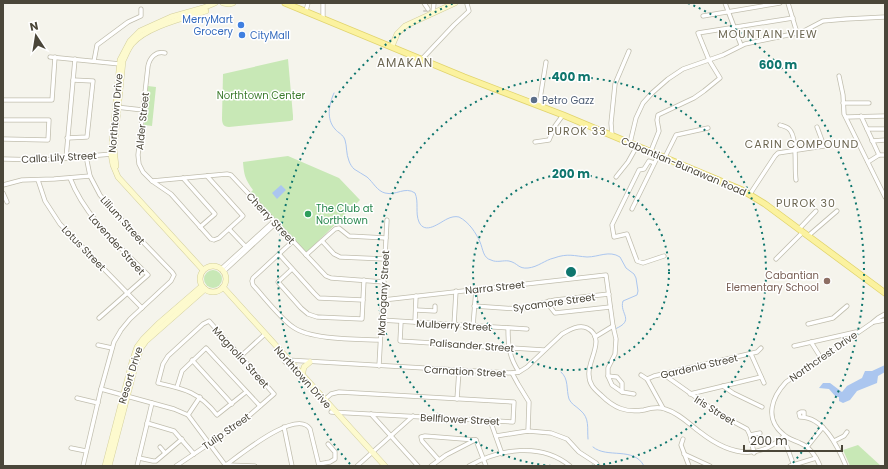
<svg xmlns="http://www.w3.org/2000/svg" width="888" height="469" viewBox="0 0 888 469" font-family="Poppins,sans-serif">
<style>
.green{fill:#c8e8b6}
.water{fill:#abc6ef}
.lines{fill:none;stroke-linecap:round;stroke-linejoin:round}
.stream{stroke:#abc6ef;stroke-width:1}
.street-tunnel{stroke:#d3d1c8;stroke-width:3.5;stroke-dasharray:3.5 2;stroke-linecap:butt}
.street-casing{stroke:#c1beae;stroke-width:5}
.secondary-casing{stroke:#d3cf9d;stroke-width:6}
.primary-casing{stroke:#e1d46e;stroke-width:7}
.street{stroke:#fff;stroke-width:3.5}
.secondary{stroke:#fdface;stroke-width:5}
.primary{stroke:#fbf29f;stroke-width:5.5}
.ring{fill:none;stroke:#0f766e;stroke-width:2;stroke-dasharray:2 4}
.shop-dot{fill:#3f7fe0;stroke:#fff;stroke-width:1.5}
.service-dot{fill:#5c6f8a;stroke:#fff;stroke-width:1.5}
.leisure-dot{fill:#2e9e5b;stroke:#fff;stroke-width:1.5}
.education-dot{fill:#8d6e63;stroke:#fff;stroke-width:1.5}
.labels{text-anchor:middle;stroke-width:3;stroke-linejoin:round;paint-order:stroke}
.shop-label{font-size:10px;fill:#366cbe;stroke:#fff;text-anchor:end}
.park-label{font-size:10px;fill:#3c7b2d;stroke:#fff}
.service-label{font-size:10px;fill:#4e5e75;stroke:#fff;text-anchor:start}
.street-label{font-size:10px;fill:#4a4639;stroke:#fff}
.leisure-label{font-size:10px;fill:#27864d;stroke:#fff;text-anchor:start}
.education-label{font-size:10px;fill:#785e54;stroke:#fff;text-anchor:end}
.neighbourhood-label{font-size:11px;letter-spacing:1px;fill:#6c6651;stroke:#fff}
.quarter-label{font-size:12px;letter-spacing:1px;fill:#6c6651;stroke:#fff}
.centre{fill:#0f766e;stroke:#fff;stroke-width:2}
.ring-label{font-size:12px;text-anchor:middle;font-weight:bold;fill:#0f766e;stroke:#fff;stroke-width:3;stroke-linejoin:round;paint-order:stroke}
</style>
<rect width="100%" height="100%" fill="#f5f4ec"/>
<g class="green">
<path d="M288,59L293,116V120L290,121L229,127C223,127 222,123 222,118L223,74Z"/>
<polygon points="148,86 156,87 152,126 144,125"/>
<path d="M288,156L339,178L360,200L306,253L250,193L253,190C245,179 244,175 243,162Z"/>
<circle cx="213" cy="279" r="9"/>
<polygon points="858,445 881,466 850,466 843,450"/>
</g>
<g class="water">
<polygon points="281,185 286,190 277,199 272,193"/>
<polygon points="885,365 885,372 878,376 877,383 857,391 850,400 843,403 839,401 839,397 836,397 829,389 819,388 823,383 830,383 842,392 847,386 862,378 865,371 872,371"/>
</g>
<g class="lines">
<g class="stream">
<path d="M334,93C329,104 326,119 335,129C338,133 343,134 345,140C347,146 346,154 349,161C350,164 352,167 354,169C358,172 363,174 367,177C373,182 377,191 385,193C396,196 405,186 415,193C419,202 415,213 419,222C425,235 439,223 447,219C451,217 455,216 459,217C469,222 476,233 480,242C483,249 483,258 491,260C497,263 503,260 509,261C518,263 518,269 528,268C538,267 545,260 554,258C568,253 574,256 587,257C599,257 609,250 620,257L626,268L634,274L636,278L638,291L637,295L623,301C619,314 636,320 615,329"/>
<path d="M561,372C569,379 566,389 569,399C571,404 576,406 580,410C590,418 587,428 588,439"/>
<path d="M593,447C607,459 634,446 644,466"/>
</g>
<polyline class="street-tunnel" points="425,10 425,12"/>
<g class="street-casing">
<g id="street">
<polyline points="424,3 428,9"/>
<polyline points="725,3 741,45"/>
<polyline points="788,3 797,33"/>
<polyline points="306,11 308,3"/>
<polyline points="433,13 434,3"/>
<polyline points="703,16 780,3"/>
<polyline points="323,18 323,3"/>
<path d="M165,53C156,51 150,57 148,66L138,155L139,164L143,172L152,181L171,194L211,239L214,240L219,238L243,216L207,176"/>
<polyline points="50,57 120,64"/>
<polyline points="422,59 454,25 469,11 467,4"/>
<polyline points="94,61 97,45 128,22 141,16 141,9"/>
<polyline points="839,76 843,95 844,114 885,197"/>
<polyline points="3,100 52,100 55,57"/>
<polyline points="843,103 869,103"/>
<polyline points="539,105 546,62"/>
<polyline points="116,107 143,110"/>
<polyline points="861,116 879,155"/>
<polyline points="846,117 885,116"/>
<polyline points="3,120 49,120 48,140 3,139"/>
<path d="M780,125C783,126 787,127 789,129C798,137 794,168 796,180"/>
<polyline points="867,129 885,129"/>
<polyline points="612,136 611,123 615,84 629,51"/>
<polyline points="67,138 87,137 93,81 73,80"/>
<polyline points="872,141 885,140"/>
<polyline points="535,142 549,140 555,126 563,115"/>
<polyline points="630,143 636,118 643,103 652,93 668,79 683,69 723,55 745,44 802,32 823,21 846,19 885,17"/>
<polyline points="651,151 659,131 657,120 658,115 694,98 704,91 720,78 709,60 698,33 793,18"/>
<polyline points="665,157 676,135 708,128"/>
<polyline points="66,158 75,59"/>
<polyline points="3,159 43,160 112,154"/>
<polyline points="868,162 879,155 885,155"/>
<polyline points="654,163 649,161 644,169 639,170 612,225 614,237 627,234 637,261 643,263 664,256"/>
<polyline points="616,177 628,162 637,146"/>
<path d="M70,178C85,217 119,246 148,275L99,318"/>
<polyline points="183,178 215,214 200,227"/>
<polyline points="38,180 45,201 60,224 142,308"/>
<polyline points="152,181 227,174 231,175 326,276 331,278 384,282"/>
<polyline points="3,185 22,180 54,179 90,176"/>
<polyline points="3,193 7,202"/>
<polyline points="750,194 775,156 778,153 824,146 817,127"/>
<polyline points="632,209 659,154"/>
<polyline points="229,229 247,248"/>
<polyline points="799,229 816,211"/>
<polyline points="808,236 837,211"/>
<path d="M293,241L253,278L252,281L253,285C264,297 280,318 293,327C311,340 357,339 380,340"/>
<polyline points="322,241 334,254 340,257 385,259"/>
<polyline points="279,254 314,293 319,298 363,300"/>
<polyline points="306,255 335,229 339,228 349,236 386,238"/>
<polyline points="776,259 803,232"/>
<polyline points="221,269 274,221"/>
<polyline points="292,269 278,282 301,308 308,314 317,317 362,319 364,280"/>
<polyline points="223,272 276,223"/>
<polyline points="383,300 606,275 613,326 616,339 615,354 608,368 608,376 612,385 622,392 634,394"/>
<polyline points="549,301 551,308 555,313 610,307"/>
<polyline points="474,306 519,309 555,300 609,294"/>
<polyline points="416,310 435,311 435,306"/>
<polyline points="381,320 527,329"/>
<polyline points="401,322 400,341 544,350"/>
<polyline points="415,322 416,296"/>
<polyline points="874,322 885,320"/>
<polyline points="808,324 833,318 847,306"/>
<polyline points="454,325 456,291"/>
<polyline points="473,326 476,289"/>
<path d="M508,328C508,345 509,357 519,372"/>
<polyline points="595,337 613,326"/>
<polyline points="811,342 821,358"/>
<polyline points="98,345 112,348"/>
<polyline points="794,346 856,332"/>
<polyline points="751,354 764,383"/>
<polyline points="241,356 265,334"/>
<polyline points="192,360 232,404"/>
<path d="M285,362L287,360L512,373L519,372L527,367L562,334C569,330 579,324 587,328C607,338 587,361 589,375C589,384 594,389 601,395C614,408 626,413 644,410C651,408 659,407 665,409C679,413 689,424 700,432C728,454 757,462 784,436"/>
<polyline points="379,366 387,220"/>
<polyline points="512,373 518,384 529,402 528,431"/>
<polyline points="663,374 721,415 747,429 750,435 754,453"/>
<polyline points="641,375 647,379 663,408"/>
<polyline points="608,376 617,377 622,383 622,392"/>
<polyline points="647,379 654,376 757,352 761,348"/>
<polyline points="723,386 733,393 762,407"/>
<polyline points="177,387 182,371 206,348 260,406"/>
<polyline points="101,389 174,409 188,415 226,466"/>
<polyline points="690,394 761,377"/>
<polyline points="77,398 98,403"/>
<polyline points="457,399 459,370"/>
<polyline points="322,402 331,394 339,392 514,402 513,422 331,412"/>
<polyline points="371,414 418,466"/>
<polyline points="188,415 200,397"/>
<path d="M804,417V412H801L799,413L800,417C824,417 838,447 846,466"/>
<polyline points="490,420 502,454"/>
<polyline points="147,423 174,431 194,454"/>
<polyline points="284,427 292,466"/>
<polyline points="750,435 760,433"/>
<polyline points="496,436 528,431 551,433 567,439 579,452 596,463 598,466"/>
<polyline points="683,439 681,445 689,466"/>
<polyline points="476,440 486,466"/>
<polyline points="834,441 844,436 847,432"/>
<polyline points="160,447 165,453"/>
<polyline points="787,447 794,466"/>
<polyline points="807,447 823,427"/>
<polyline points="71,448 86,451"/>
<polyline points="684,454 710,466"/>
<polyline points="139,458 153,461 156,461 182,439"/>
<polyline points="438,459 422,441 421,437 425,436 476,440"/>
<polyline points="319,464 330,462 335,459 335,452 328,444"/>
<path d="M226,465C240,455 297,408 310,429L319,466"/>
<polyline points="227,465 255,466"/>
<polyline points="83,466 101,389 114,342 121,330 130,319 171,281 174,275 172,272 113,211 100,195 90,176 86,156"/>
<polyline points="137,466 152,403"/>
<path d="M176,466L243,421L274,394L209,321L203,324L168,356L163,364L158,383C185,389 199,392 217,415L246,392"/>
<polyline points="357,466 413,416"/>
<polyline points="431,466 446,455 475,440"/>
<path d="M469,466C499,449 541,442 570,466"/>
<polyline points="790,466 816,458"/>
<path d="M820,466C816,456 810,447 800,443C794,440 788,439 783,434C764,418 772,397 786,382L872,323L878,318L885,314"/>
</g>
</g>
<g class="secondary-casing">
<g id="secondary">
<polyline points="223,3 229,4 233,3"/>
<polyline points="392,46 397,34 405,26 455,3"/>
<path d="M116,166L114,149L123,61C126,55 128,49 132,44C146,27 184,18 206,11"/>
<circle cx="213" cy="279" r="13"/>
<polyline points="203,270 118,177 113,165 111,154 120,60 130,41 140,31 171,17 203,8 215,3"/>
<polyline points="223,287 385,466"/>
<polyline points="302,376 304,367 310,362"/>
<polyline points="105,466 132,362 137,347 143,339 158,324 202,286"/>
<polyline points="109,466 136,363 141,348 146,341 205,289"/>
</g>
</g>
<g class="primary-casing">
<polyline id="primary" points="285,3 464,77 563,115 742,190 765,204 885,293"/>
</g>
<use href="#street" class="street"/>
<use href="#secondary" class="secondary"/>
<use href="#primary" class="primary"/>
</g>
<g class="ring">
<circle cx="571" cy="272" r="98"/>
<path d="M551 466A195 195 0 1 1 591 466"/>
<path d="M350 464A293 293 0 0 1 454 3M688 3A293 293 0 0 1 792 464"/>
</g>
<g class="shop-dot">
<circle cx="241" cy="25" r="4"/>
<circle cx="242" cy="35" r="4"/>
</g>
<circle class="service-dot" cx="534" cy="100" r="4"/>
<circle class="leisure-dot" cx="308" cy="214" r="4"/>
<circle class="education-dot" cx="827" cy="281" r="4"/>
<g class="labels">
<g class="shop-label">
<text x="233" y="23">MerryMart<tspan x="233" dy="12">Grocery</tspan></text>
<text x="250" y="39" text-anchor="start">CityMall</text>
</g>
<g class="park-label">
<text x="261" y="99">Northtown Center</text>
</g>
<g class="service-label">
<text x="542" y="104">Petro Gazz</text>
</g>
<g class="street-label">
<text transform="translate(115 113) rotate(-85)" y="4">Northtown Drive</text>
<text transform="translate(142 121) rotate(-84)" y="4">Alder Street</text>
<text transform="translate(59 157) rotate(-3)" y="4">Calla Lily Street</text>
<text transform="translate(684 166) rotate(23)" y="4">Cabantian-Bunawan Road</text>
<text transform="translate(271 218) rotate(47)" y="4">Cherry Street</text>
<text transform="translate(123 220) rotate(48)" y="4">Lilium Street</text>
<text transform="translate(117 244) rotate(48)" y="4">Lavender Street</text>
<text transform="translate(84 248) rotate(46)" y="4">Lotus Street</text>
<text transform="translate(495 287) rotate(-6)" y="4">Narra Street</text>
<text transform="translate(383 293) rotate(-87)" y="4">Mahogany Street</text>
<text transform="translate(554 302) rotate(-8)" y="4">Sycamore Street</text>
<text transform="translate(454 325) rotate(3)" y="4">Mulberry Street</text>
<text transform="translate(472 345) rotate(4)" y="4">Palisander Street</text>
<text transform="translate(823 356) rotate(-35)" y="4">Northcrest Drive</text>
<text transform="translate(241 357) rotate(48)" y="4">Magnolia Street</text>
<text transform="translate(699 366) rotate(-13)" y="4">Gardenia Street</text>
<text transform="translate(465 371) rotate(3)" y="4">Carnation Street</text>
<text transform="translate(130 375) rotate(-73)" y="4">Resort Drive</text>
<text transform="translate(303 377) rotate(48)" y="4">Northtown Drive</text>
<text transform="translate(715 410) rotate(32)" y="4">Iris Street</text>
<text transform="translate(460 419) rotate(3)" y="4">Bellflower Street</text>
<text transform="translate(226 431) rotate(-35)" y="4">Tulip Street</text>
</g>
<g class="leisure-label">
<text x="316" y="212">The Club at<tspan x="316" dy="12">Northtown</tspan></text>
</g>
<g class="education-label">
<text x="819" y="279">Cabantian<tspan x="819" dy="12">Elementary School</tspan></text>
</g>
<g class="neighbourhood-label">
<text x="768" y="38">MOUNTAIN VIEW</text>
<text x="577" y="135">PUROK 33</text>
<text x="802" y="148">CARIN COMPOUND</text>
<text x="806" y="207">PUROK 30</text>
</g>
<g class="quarter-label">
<text x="405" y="67">AMAKAN</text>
</g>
</g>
<circle cx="571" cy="272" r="6" class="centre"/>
<g class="ring-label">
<text x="778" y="69">600 m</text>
<text x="571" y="81">400 m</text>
<text x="571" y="178">200 m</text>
</g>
<rect width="888" height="469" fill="none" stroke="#4a4639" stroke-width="8"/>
<g transform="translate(36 36) rotate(348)" stroke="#ffffff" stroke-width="3" paint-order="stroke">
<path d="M0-3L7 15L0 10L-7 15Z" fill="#4a4639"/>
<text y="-6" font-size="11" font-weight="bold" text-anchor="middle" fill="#4a4639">N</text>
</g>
<path d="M744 445v6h98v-6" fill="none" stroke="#4a4639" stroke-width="2"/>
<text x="750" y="445" font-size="12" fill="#4a4639" stroke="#ffffff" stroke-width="3" paint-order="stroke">200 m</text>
</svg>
